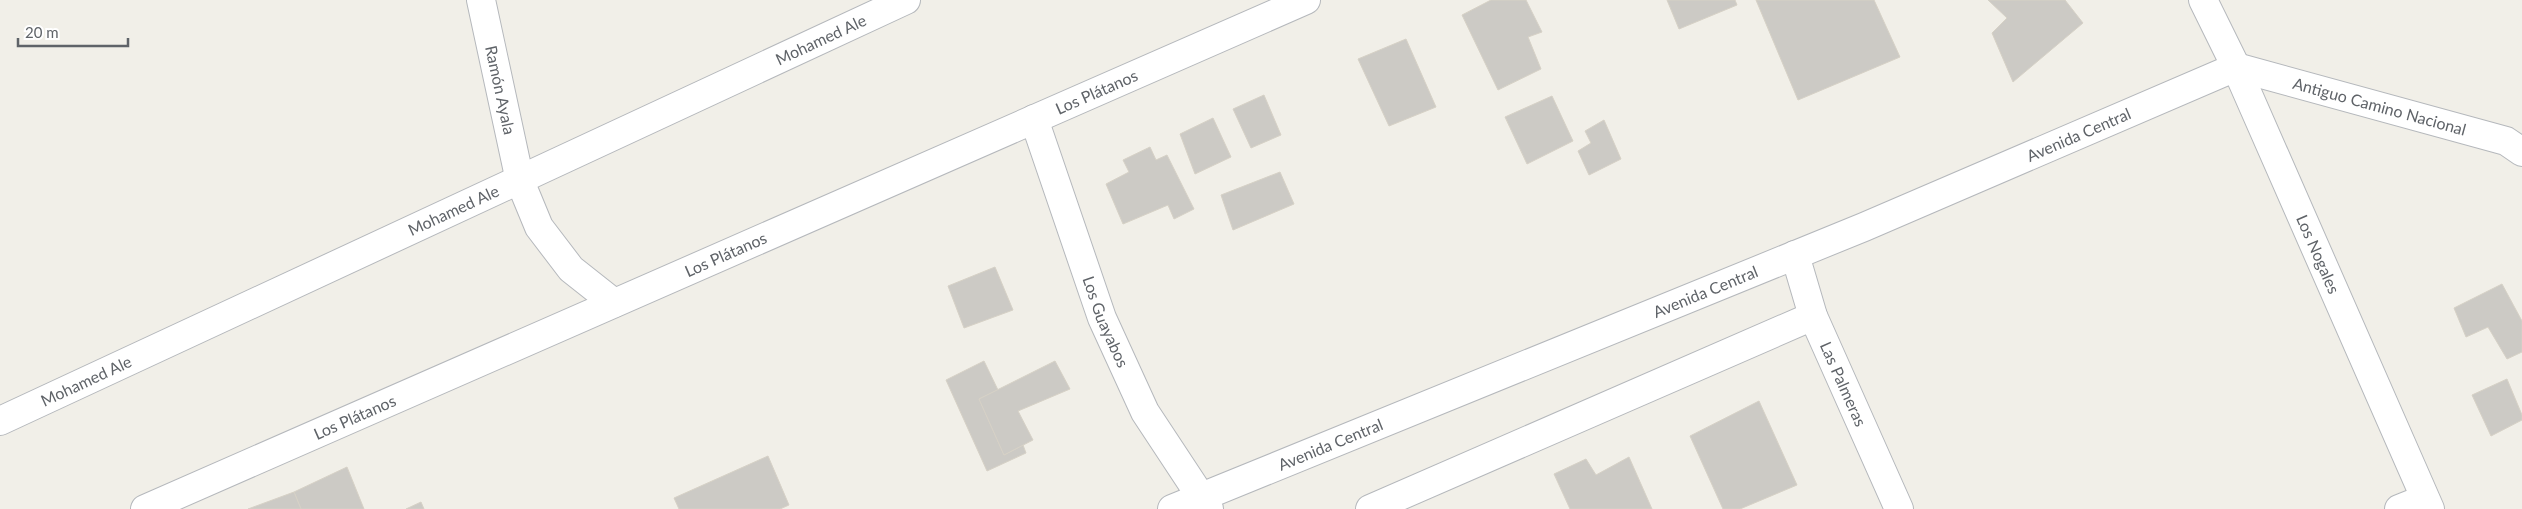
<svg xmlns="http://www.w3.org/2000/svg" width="2522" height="509" viewBox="0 0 2522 509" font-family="Lato,sans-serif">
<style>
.building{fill:#cccac5;stroke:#d6d1c6}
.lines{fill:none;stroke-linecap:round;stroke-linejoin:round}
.minor-casing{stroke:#b5b8bc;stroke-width:30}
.minor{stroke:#fff;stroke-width:28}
.labels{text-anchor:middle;stroke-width:5;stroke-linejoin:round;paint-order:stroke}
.street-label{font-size:16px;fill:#5f6368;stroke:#fff}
</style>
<rect width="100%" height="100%" fill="#f1efe8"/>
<g class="building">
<polygon points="1491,0 1526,0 1542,32 1528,37 1541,69 1498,90 1462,15"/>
<polygon points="1667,0 1735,0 1737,5 1679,29"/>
<polygon points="1756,0 1874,0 1900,57 1798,100"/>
<polygon points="1988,0 2065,0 2083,23 2013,82 1992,33 2007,18"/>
<polygon points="1406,39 1436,107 1389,126 1358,59"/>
<polygon points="1264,95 1281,135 1251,148 1233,109"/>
<polygon points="1552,96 1573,141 1527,164 1505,117"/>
<polygon points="1213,118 1231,157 1195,174 1180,134"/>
<polygon points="1604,120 1621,159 1589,175 1578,151 1591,143 1585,131"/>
<polygon points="1150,147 1156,160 1167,155 1194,209 1174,219 1168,205 1123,224 1106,184 1129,172 1123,160"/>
<polygon points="1280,172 1294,204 1233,230 1221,195"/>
<polygon points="995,267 1013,310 964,328 948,286"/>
<polygon points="2502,284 2522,321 2522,352 2507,359 2488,327 2466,337 2454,308"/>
<polygon points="984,361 998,390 979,399 1004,455 1023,445 1026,453 987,471 946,380"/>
<polygon points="1055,361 1070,389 1018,411 1033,440 1004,455 979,399"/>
<polygon points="2507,379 2522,415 2522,420 2491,436 2472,395"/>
<polygon points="1759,401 1797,485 1740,509 1723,509 1690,436"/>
<polygon points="768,456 789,505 780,509 679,509 674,498"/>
<polygon points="1629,457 1652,509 1570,509 1554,474 1586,459 1596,475"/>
<polygon points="347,467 364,509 301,509 294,492"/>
<polygon points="294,492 301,509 248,509"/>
<polygon points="421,502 424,509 406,509"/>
</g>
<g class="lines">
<g class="minor-casing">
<g id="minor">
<path id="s1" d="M481,0L520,181L539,227L571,269L614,303"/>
<path id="s2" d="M2203,0L2236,67L2430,509"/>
<path id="s3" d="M1034,119L1102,318L1145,412L1209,509"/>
<path id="s4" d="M1795,255L1813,316L1899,509"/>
<path id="s5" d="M0,421L906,0"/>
<path id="s6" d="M145,509L1306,0"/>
<path id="s7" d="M1172,509L1864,227L2236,67L2506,141L2522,152"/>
<polyline points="1370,509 1813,316"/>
<polyline points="2399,509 2424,499"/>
</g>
</g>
<use href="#minor" class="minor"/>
</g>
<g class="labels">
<g class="street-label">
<text dy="6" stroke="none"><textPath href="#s5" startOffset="905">Mohamed Ale</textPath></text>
<text dy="6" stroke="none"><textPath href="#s1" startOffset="92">Ramón Ayala</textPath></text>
<text dy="6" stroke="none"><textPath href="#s6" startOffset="1039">Los Plátanos</textPath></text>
<text dy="6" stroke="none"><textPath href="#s7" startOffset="1301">Antiguo Camino Nacional</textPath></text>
<text dy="6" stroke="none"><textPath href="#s7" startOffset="981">Avenida Central</textPath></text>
<text dy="6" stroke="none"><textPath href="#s5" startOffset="500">Mohamed Ale</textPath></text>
<text dy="6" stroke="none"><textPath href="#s6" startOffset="634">Los Plátanos</textPath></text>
<text dy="6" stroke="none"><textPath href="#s2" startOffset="279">Los Nogales</textPath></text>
<text dy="6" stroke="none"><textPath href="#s7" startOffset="576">Avenida Central</textPath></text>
<text dy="6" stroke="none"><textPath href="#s3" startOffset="215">Los Guayabos</textPath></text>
<text dy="6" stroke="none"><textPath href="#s5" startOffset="95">Mohamed Ale</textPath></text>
<text dy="6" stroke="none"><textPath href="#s4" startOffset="138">Las Palmeras</textPath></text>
<text dy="6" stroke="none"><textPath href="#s6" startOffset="229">Los Plátanos</textPath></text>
<text dy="6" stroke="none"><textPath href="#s7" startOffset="171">Avenida Central</textPath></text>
</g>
</g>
<path d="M18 38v8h110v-8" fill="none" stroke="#5f6368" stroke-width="2.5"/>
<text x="25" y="38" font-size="15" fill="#5f6368" stroke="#ffffff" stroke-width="4" paint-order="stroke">20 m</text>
</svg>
